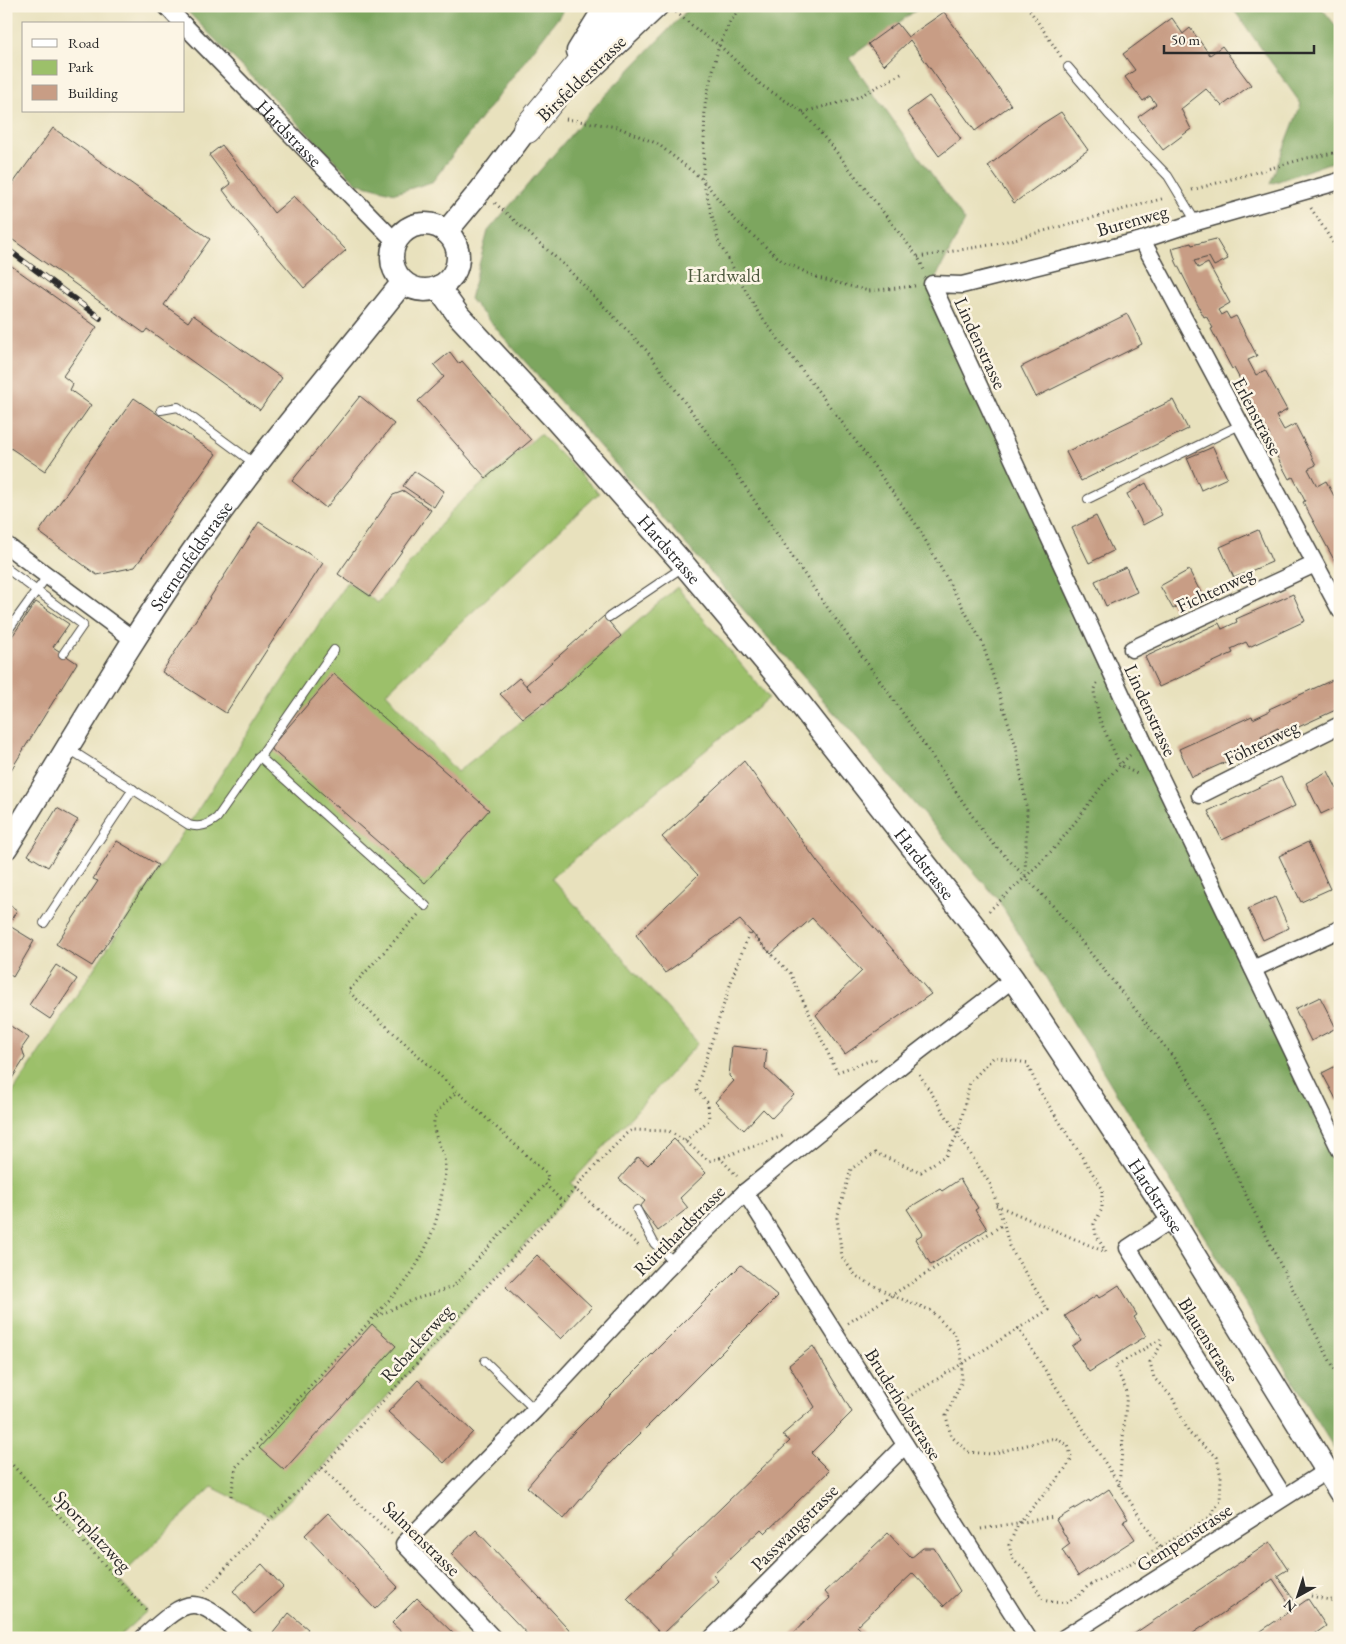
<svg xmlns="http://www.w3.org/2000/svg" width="1346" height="1644" viewBox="0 0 1346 1644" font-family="'EB Garamond',serif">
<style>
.green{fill:#9cc06a;stroke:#64764a}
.forest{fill:#7da65e;stroke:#546844}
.building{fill:#c89d85}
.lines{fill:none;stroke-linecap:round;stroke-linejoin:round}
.lane-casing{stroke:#474641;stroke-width:10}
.street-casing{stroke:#474641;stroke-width:19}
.secondary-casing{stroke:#474641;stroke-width:25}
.highway-casing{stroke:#474641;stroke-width:30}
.path{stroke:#474641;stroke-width:3;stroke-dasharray:1 4;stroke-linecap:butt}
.lane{stroke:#fff;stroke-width:8}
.street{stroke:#fff;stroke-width:16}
.secondary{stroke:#fff;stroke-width:22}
.highway{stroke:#fff;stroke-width:28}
.rail-casing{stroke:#2b2b2b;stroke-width:5.5}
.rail{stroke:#fcf5e5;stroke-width:4;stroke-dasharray:11;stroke-linecap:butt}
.labels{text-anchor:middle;stroke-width:5;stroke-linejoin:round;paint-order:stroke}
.street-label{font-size:19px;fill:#2b2b2b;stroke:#fcf5e5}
.park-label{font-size:19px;fill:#4d583e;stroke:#fcf5e5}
</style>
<rect width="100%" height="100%" fill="#fcf5e5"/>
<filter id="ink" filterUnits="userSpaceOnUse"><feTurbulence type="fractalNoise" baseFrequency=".02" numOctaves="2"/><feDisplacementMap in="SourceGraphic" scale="10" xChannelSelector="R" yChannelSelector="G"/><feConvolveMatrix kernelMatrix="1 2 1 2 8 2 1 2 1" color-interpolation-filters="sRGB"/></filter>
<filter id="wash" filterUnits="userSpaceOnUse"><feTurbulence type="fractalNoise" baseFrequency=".0096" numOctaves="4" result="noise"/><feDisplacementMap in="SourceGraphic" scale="20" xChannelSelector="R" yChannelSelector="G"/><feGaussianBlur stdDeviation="1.12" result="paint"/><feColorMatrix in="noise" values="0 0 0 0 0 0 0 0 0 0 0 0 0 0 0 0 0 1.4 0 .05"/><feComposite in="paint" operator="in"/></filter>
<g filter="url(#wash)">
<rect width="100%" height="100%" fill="#e8e1bd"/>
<polygon class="green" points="540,434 599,493 386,693 457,772 544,704 677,587 769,698 551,878 698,1043 571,1183 575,1189 322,1468 272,1517 212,1487 118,1579 147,1611 117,1638 6,1638 6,1103 347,582 378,603 453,509"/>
<g class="forest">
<polygon points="182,6 567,6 432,182 395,193 357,183"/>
<polygon points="691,6 922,6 849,58 965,221 932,285 1340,1150 1340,1458 997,898 470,299 488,231 597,104"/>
<polygon points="1231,6 1320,6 1340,31 1340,159 1270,184 1301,104"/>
</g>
<g id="blocks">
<g class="building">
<polygon points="944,12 1011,105 975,131 910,40 884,65 868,44 897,23 908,37"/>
<polygon points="1172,18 1183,34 1190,28 1210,55 1222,46 1251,85 1222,106 1206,89 1181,109 1191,129 1163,150 1138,117 1156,104 1150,96 1143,101 1125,77 1135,70 1123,54"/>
<polygon points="929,96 961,139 939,156 907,112"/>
<polygon points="1061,112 1088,150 1014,203 988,166 1042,124"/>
<polygon points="53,128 210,239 164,305 188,322 193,315 282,378 260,410 147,329 144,333 6,235 6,193"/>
<polygon points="222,145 274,213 294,196 346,250 304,288 237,209 223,190 231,184 209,155"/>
<polygon points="1216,239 1228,259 1214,266 1209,257 1194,261 1198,268 1208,263 1230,303 1218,310 1221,315 1226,312 1230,319 1236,316 1257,356 1248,360 1256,375 1265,370 1287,410 1276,416 1284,430 1295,424 1316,465 1308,469 1317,486 1326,481 1340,507 1340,571 1303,502 1305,501 1293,477 1289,479 1267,438 1270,437 1263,423 1260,425 1239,385 1242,383 1234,368 1232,369 1211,329 1213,328 1206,316 1204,317 1176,262 1172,248 1191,243 1192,245"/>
<polygon points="6,262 97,327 63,376 73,384 70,390 91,405 45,471 6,445"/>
<polygon points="1127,314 1142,344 1036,397 1021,367"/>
<polygon points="450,352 459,364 462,361 531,440 486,478 418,401 444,377 434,365"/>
<polygon points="360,396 394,424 326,508 292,481"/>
<polygon points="134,398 216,454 135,567 97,575 39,532"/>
<polygon points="1173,400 1188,429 1081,481 1066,452"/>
<polygon points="1213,447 1227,478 1201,490 1187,458"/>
<polygon points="414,471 444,491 434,507 403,486"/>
<polygon points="1146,483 1162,515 1143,525 1127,494"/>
<polygon points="404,491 431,510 370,596 338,574 393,495"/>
<polygon points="1096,516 1113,551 1089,563 1072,528"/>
<polygon points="259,522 323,563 226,713 162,672"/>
<polygon points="1258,530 1272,562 1234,578 1220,547"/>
<polygon points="1126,567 1137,592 1106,606 1095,581"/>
<polygon points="1189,570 1201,593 1173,609 1160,586"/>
<polygon points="1293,594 1305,621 1249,647 1246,642 1231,649 1233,653 1159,687 1145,657 1219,623 1222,629 1237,622 1236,619"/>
<polygon points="36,602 69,624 53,647 77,663 6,778 6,645"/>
<polygon points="604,616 621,636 544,704 543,703 523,718 500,694 519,678 531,691 526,685"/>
<polygon points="334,674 489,810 425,883 270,748"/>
<polygon points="1339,677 1340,708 1281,735 1278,728 1261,736 1264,745 1192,777 1179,749 1252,716 1253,719 1270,711 1269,709"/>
<polygon points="744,761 819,864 931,994 845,1054 816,1015 862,971 812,918 771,954 740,920 665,973 636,935 698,875 662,837"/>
<polygon points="1328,771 1340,795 1340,805 1321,814 1306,783"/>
<polygon points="1281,777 1295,806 1222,840 1208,811"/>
<polygon points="57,808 78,820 48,867 28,855"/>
<polygon points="117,841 158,865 92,966 56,944 98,881 93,879"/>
<polygon points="1308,842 1330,889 1301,902 1279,856"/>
<polygon points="1275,897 1289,928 1263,940 1248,909"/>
<polygon points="6,903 17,910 8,925 34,941 13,977 6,972"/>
<polygon points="56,965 77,979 50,1019 29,1005"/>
<polygon points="1320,997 1336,1028 1311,1041 1295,1009"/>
<polygon points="6,1023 29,1038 22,1048 25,1058 6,1088"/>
<polygon points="732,1046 767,1050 765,1068 794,1095 772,1118 763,1109 744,1130 715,1102 734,1081 729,1076"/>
<polygon points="1340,1064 1340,1099 1337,1101 1322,1073"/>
<polygon points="674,1139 706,1173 680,1198 688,1208 658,1231 640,1207 645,1201 619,1179 638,1157 648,1165"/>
<polygon points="960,1179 978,1208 975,1210 987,1229 931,1265 915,1239 923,1234 907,1209 940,1189 942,1191"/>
<polygon points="537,1255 592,1307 561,1339 506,1287"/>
<polygon points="741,1265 778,1296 611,1463 564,1519 527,1487 574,1432"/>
<polygon points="1119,1285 1137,1315 1134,1317 1146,1336 1089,1372 1072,1346 1081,1340 1065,1316 1097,1295 1099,1298"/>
<polygon points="372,1324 396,1346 284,1470 259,1448"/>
<polygon points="813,1346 852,1412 811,1453 829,1471 765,1533 761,1529 713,1575 718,1581 662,1635 627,1599 790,1441 782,1435 815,1407 789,1365"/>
<polygon points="418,1380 473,1432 444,1463 388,1412"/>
<polygon points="1109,1489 1128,1519 1123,1521 1135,1539 1078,1576 1062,1550 1070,1544 1056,1520 1089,1500 1090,1502"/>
<polygon points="328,1513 398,1587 375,1609 305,1535"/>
<polygon points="476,1530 554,1613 577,1638 531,1638 451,1554"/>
<polygon points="888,1533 911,1558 923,1548 934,1548 960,1591 944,1606 913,1573 857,1626 863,1632 857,1638 788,1638 830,1598 825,1592"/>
<polygon points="1270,1542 1288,1569 1277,1576 1298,1606 1308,1599 1326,1626 1309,1638 1251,1638 1293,1609 1273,1579 1186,1638 1128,1638"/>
<polygon points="262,1564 283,1587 254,1614 233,1591"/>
<polygon points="417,1598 458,1638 408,1638 392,1623"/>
<polygon points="289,1613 308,1629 301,1638 279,1638 273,1633"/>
</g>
</g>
</g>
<g filter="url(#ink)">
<use href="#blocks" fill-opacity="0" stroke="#474641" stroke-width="1"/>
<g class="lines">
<g class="lane-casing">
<g id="lane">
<polyline points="1068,67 1109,115 1168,176 1196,222"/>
<polyline points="161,410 178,407 255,464"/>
<polyline points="1088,499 1240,425"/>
<polyline points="6,568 83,625 63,654"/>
<polyline points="609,617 683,567"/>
<polyline points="6,633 48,575"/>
<path d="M69,749L189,825C200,828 208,825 217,818L334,650"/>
<polyline points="259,756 426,906"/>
<polyline points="44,923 133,789"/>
<polyline points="637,1210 654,1243 674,1262"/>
<polyline points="485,1361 535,1410"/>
</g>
</g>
<g class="street-casing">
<g id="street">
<polyline points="166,6 183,24"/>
<path id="s1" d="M184,25L395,241"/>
<polyline points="1340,181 1196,222 1142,240 962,285 932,284 1144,743 1340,1150"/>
<polyline points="1142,240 1340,610"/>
<polyline points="6,545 134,640"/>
<polyline points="1132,649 1315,564"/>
<polyline points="1200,795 1340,725"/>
<polyline points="1253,969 1340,929"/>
<polyline points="745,1192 1028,1638"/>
<polyline points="1172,1219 1128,1248 1284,1497"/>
<path d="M143,1638C194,1592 194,1596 245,1638"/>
<polyline points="493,1638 404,1544 535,1410 665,1271 745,1192 909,1059 1013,979"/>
<polyline points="712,1638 905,1445"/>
<polyline points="1064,1638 1326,1471"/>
</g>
</g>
<g class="secondary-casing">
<g id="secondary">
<polyline points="578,51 606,6"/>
<polyline points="584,75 657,6"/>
<circle cx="425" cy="257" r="33"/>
<polyline points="446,232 480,191 536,116"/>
<path id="s2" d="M438,287L459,316L555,419L685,566L786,686L974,926L1013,979L1172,1219L1340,1492"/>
<path id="s3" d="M6,848C70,745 130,640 200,541C263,451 335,368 403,282"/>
</g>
</g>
<g class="highway-casing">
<polyline id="highway" points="527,129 628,6"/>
</g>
<g class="path">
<polyline points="742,6 730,22 719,45 705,104 703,180 719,243 759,314 844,425 918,527 982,642 1016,746 1027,810 1025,875"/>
<polyline points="1027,6 1062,58"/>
<polyline points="1331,6 1340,17"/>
<polyline points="676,12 702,34 719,45 761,85 803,112 838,154 918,257 924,270"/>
<polyline points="803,112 854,99 903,73"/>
<polyline points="566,119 617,127 658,144 703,180 734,219 782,261 818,278 869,291 915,286"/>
<polyline points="1192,190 1307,158 1340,152"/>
<polyline points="495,203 564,265 647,351 725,457 817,593 900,709 986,836 1054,907 1185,1072 1305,1314 1340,1379"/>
<polyline points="1311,208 1340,254"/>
<polyline points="918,257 996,244 1165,198"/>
<polyline points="1097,683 1094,692 1099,718 1120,765 1139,775"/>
<path d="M989,911C1014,887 1043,863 1065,835C1087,808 1104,779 1130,755"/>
<polyline points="418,915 348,991 547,1174 548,1179 545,1184 563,1202"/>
<polyline points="685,1141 709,1120 708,1103 697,1090 697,1086 736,967 750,932 790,973 837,1072 875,1059 877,1062"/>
<polyline points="720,1158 783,1136"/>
<polyline points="575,1189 579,1183 626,1134 632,1130 669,1131 685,1141 709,1161 720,1158 737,1176"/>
<polyline points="996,1205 1105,1252"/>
<path d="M1106,1252L1096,1235L1094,1224L1102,1209V1188L1039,1090L1027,1063L994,1057L970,1082L958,1134L946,1155L921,1172L875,1153L851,1169L837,1218L842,1257L856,1276L891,1295L930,1310L954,1333L961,1351L962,1363L961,1383L946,1416L951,1436L968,1452L991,1454L1055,1438L1068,1445L1072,1459L1060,1476L1018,1524L1009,1545L1013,1560L1025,1570L1043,1600C1062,1605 1073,1603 1087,1587L1164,1545L1210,1517L1220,1501L1221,1477L1217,1457L1189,1433L1172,1397L1154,1378L1150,1362L1162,1344"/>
<polyline points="377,1316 413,1300 453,1287 545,1184"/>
<polyline points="848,1323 1004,1224"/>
<polyline points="1018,1328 1164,1554"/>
<polyline points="899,1403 1048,1310 1009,1246 1004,1224 990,1184 919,1074"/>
<polyline points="6,1458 148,1612"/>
<polyline points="322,1468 361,1506 392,1534"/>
<polyline points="1119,1486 1127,1392 1115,1366 1163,1338"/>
<path d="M231,1496L236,1467L404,1284C426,1254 439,1222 443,1185C444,1179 446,1172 445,1166C445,1151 432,1136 434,1121C435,1110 450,1099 457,1091"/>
<polyline points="981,1529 1054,1517"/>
<polyline points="205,1591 272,1517 322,1468 575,1189 640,1247"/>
<polyline points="1311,1596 1340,1602"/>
</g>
<use href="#lane" class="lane"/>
<use href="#street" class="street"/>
<use href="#secondary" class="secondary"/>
<use href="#highway" class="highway"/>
<g class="rail-casing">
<polyline id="rail" points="6,248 100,318"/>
</g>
<use href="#rail" class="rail"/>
</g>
</g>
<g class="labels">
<g class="street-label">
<text transform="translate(581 78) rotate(-44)" y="7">Birsfelderstrasse</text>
<text dy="7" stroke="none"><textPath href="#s1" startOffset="151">Hardstrasse</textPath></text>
<text transform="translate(1132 220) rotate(-16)" y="7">Burenweg</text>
<text transform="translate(981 343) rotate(65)" y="7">Lindenstrasse</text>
<text transform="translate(1258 416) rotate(62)" y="7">Erlenstrasse</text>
<text dy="7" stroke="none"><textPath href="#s2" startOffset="350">Hardstrasse</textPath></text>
<text dy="7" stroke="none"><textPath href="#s3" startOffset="346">Sternenfeldstrasse</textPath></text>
<text transform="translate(1215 589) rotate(-25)" y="7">Fichtenweg</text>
<text transform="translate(1151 710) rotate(65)" y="7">Lindenstrasse</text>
<text transform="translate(1261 742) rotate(-26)" y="7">Föhrenweg</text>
<text dy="7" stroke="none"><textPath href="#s2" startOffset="755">Hardstrasse</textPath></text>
<text dy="7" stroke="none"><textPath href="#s2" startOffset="1160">Hardstrasse</textPath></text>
<text transform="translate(679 1230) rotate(-45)" y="7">Rüttihardstrasse</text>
<text transform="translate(1209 1340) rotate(58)" y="7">Blauenstrasse</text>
<text transform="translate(416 1343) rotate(-48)" y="7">Rebackerweg</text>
<text transform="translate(904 1404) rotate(58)" y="7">Bruderholzstrasse</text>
<text transform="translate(794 1527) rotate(-45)" y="7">Passwangstrasse</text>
<text transform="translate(93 1531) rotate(47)" y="7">Sportplatzweg</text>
<text transform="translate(1184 1537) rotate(-33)" y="7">Gempenstrasse</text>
<text transform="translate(422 1538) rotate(44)" y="7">Salmenstrasse</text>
</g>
<g class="park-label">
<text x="724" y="282">Hardwald</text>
</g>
</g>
<rect width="1346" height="1644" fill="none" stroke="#fcf5e5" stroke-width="25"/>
<rect x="22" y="22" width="162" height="90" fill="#fcf5e5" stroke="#a8a49b"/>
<rect x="32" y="39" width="25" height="8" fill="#ffffff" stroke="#a8a49b"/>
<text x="68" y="48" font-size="15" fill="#2b2b2b">Road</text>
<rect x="32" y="60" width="25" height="15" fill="#9cc06a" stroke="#a8a49b"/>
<text x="68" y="72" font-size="15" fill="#2b2b2b">Park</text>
<rect x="32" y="85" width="25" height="15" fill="#c89d85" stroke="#a8a49b"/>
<text x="68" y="98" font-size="15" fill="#2b2b2b">Building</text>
<g transform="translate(1298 1596) rotate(219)" stroke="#fcf5e5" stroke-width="4" paint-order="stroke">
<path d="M0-4L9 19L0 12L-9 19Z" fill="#2b2b2b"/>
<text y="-8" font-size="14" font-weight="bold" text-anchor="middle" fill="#2b2b2b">N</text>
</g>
<path d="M1164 45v8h150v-8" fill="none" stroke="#2b2b2b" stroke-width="2.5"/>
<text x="1171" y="45" font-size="15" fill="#2b2b2b" stroke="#fcf5e5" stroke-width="4" paint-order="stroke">50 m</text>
</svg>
